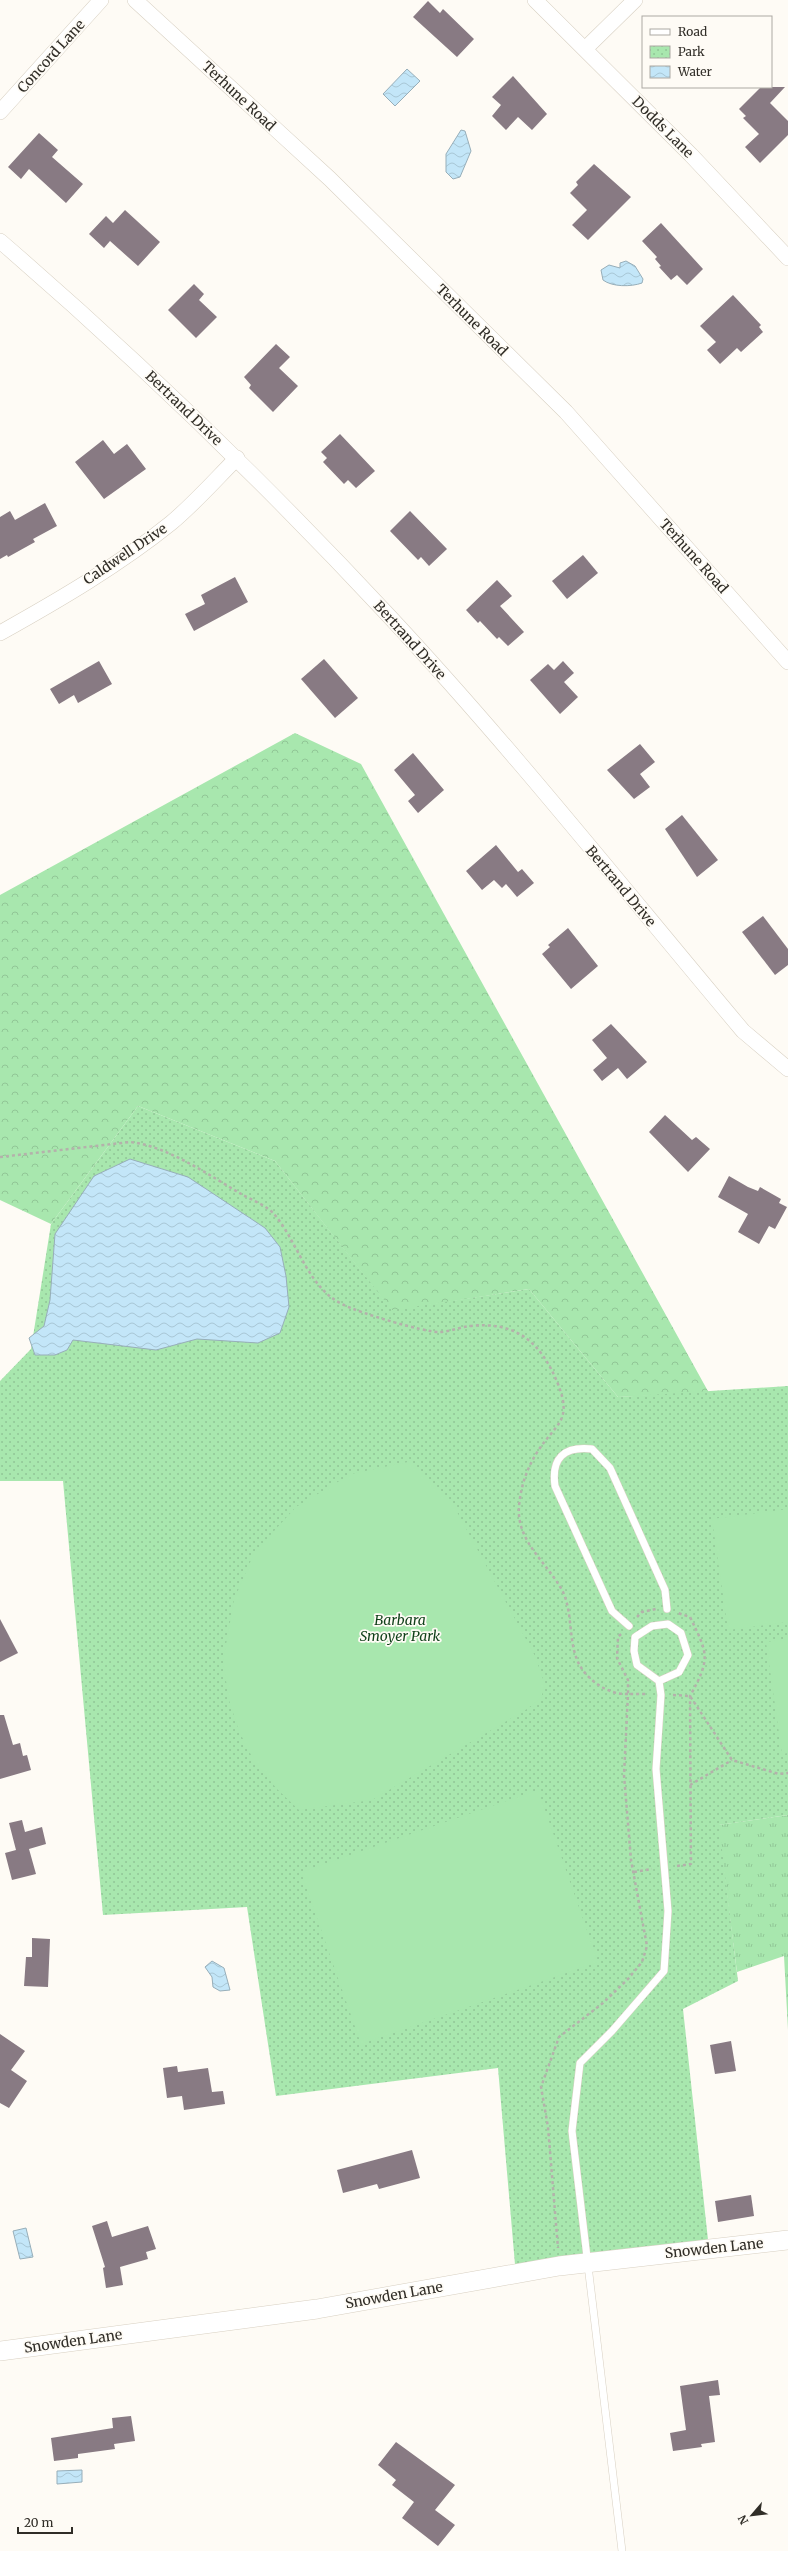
<svg xmlns="http://www.w3.org/2000/svg" width="788" height="2551" viewBox="0 0 788 2551" font-family="Merriweather,serif">
<style>
.grass{fill:url(#grass-tufts)}
.forest{fill:url(#forest-crowns)}
.park{fill:url(#park-dots)}
.pitch{fill:#a8e7ae}
.water{fill:url(#water-waves);stroke:#97aeb9}
.building{fill:#887a83}
.lines{fill:none;stroke-linecap:round;stroke-linejoin:round}
.service-casing{stroke:#d8d0c2;stroke-width:8}
.minor-casing{stroke:#d8d0c2;stroke-width:16}
.tertiary-casing{stroke:#d8d0c2;stroke-width:20}
.path{stroke:#b4b1ab;stroke-width:2.5;stroke-dasharray:3 3;stroke-linecap:butt}
.service{stroke:#fff;stroke-width:7}
.minor{stroke:#fff;stroke-width:15}
.tertiary{stroke:#fff;stroke-width:19}
.labels{text-anchor:middle;stroke-width:3.5;stroke-linejoin:round;paint-order:stroke}
.street-label{font-size:14px;fill:#302d27;stroke:#fefbf5}
.park-label{font-size:14px;font-style:italic;fill:#0e3f18;stroke:#fefbf5}
</style>
<defs>
<pattern id="grass-tufts" width="24" height="20" patternUnits="userSpaceOnUse"><rect width="24" height="20" fill="#a8e7ae"/><path d="M3 7l-1-3M5 7V3M7 7l1-3M15 17l-1-3M17 17v-4M19 17l1-3" fill="none" stroke="#91c696"/></pattern>
<pattern id="forest-crowns" width="20" height="18" patternUnits="userSpaceOnUse"><rect width="20" height="18" fill="#a8e7ae"/><path d="M2 6a3 3 0 1 1 6 0M12 15a3 3 0 1 1 6 0" fill="none" stroke="#91c696"/></pattern>
<pattern id="park-dots" width="8" height="8" patternUnits="userSpaceOnUse"><rect width="8" height="8" fill="#a8e7ae"/><path d="M2 2h.1M6 6h.1" fill="none" stroke="#91c696" stroke-width="1.8" stroke-linecap="round"/></pattern>
<pattern id="water-waves" width="16" height="10" patternUnits="userSpaceOnUse"><rect width="16" height="10" fill="#c3e6f8"/><path d="M0 5q4-4 8 0t8 0" fill="none" stroke="#a8c6d5"/></pattern>
</defs>
<rect width="100%" height="100%" fill="#fefbf5"/>
<polygon class="grass" points="788,1815 788,2030 784,1956 737,1972 718,1825"/>
<polygon class="forest" points="295,733 361,764 709,1393 618,1397 529,1289 392,1311 275,1161 138,1106 51,1224 0,1200 0,895"/>
<polygon class="park" points="138,1106 275,1161 392,1310 529,1289 618,1397 788,1386 788,1815 719,1825 738,1981 683,2009 709,2249 516,2276 498,2068 276,2096 247,1907 103,1915 63,1481 0,1481 0,1381 31,1349 51,1224"/>
<g class="pitch">
<polygon points="408,1462 456,1510 535,1656 545,1685 541,1698 527,1709 372,1800 299,1810 277,1789 254,1761 239,1731 229,1700 223,1661 234,1600 254,1553 296,1507 351,1474"/>
<polygon points="788,1509 788,1622 728,1630 712,1519"/>
<polygon points="788,1639 788,1753 782,1754 766,1642"/>
<polygon points="538,1790 598,1962 361,2044 301,1872"/>
</g>
<g class="water">
<polygon points="407,69 420,81 395,106 383,94"/>
<polygon points="461,130 465,131 471,151 460,177 453,179 446,172 446,154"/>
<path d="M626,261L635,266L643,279L642,283C631,287 612,287 603,280L601,270L609,265L620,268V263Z"/>
<polygon points="130,1159 188,1177 265,1228 280,1247 286,1276 289,1307 280,1333 258,1343 197,1339 156,1350 73,1340 67,1350 55,1355 35,1355 29,1338 44,1326 50,1300 55,1234 94,1176"/>
<polygon points="212,1961 224,1968 230,1990 220,1991 213,1987 212,1977 205,1967"/>
<polygon points="26,2228 33,2257 20,2259 13,2231"/>
<polygon points="82,2470 82,2482 57,2484 57,2471"/>
</g>
<g class="building">
<polygon points="428,1 440,13 443,9 474,39 457,57 413,17"/>
<polygon points="513,76 547,114 532,130 518,117 506,130 492,116 501,105 492,97"/>
<polygon points="761,87 785,87 770,103 788,121 788,135 760,163 745,147 759,134 743,118 746,116 739,109"/>
<polygon points="39,133 58,150 52,157 83,184 66,203 29,169 21,179 8,167"/>
<polygon points="594,164 631,197 588,240 572,225 587,210 570,193 578,185 576,182"/>
<polygon points="125,210 160,242 138,266 110,241 104,248 89,234 106,216 113,223"/>
<polygon points="661,223 703,269 687,285 677,275 671,280 659,267 661,266 655,259 657,257 642,241"/>
<polygon points="194,284 204,294 199,300 217,317 196,338 168,310"/>
<polygon points="733,295 761,325 759,327 763,332 741,352 737,348 720,364 707,350 716,342 700,326"/>
<polygon points="276,344 290,357 279,368 298,386 273,412 249,388 251,385 244,377"/>
<polygon points="340,434 375,471 356,488 348,480 344,484 323,462 327,458 321,452"/>
<polygon points="103,440 114,454 127,444 146,469 104,499 75,462"/>
<polygon points="45,503 57,526 33,539 35,542 8,557 7,555 0,559 0,517 10,511 15,520"/>
<polygon points="410,511 447,549 429,566 421,557 418,560 390,531"/>
<polygon points="583,555 598,573 567,599 552,581"/>
<polygon points="235,577 248,602 194,631 185,614 205,604 201,595"/>
<polygon points="497,580 512,596 500,606 524,632 508,646 499,637 497,639 480,621 478,623 466,610"/>
<polygon points="324,659 358,698 335,718 301,679"/>
<polygon points="99,661 112,684 78,703 74,695 59,704 50,689"/>
<polygon points="563,661 574,673 564,682 578,697 560,714 530,680 548,664 554,670"/>
<polygon points="640,744 655,762 640,774 650,787 634,799 607,770"/>
<polygon points="413,753 444,790 418,813 408,801 415,795 394,770"/>
<polygon points="682,815 718,860 697,877 665,829"/>
<polygon points="496,845 518,872 522,869 534,883 517,897 506,884 502,888 494,880 482,890 466,871"/>
<polygon points="763,916 788,949 788,965 775,975 742,932"/>
<polygon points="568,928 598,966 571,989 542,954 550,947 548,945"/>
<polygon points="611,1024 647,1062 627,1079 618,1068 602,1081 593,1070 607,1058 592,1040"/>
<polygon points="665,1115 692,1140 696,1137 710,1149 688,1172 649,1132"/>
<polygon points="729,1176 748,1187 758,1191 760,1187 781,1199 779,1203 787,1207 775,1229 769,1226 759,1244 738,1232 748,1214 718,1197"/>
<polygon points="0,1619 18,1653 0,1662"/>
<polygon points="0,1715 4,1715 13,1745 20,1743 23,1756 27,1755 31,1770 0,1779"/>
<polygon points="22,1820 25,1832 42,1827 46,1844 29,1849 36,1874 12,1880 5,1853 16,1850 9,1823"/>
<polygon points="32,1938 50,1939 48,1987 24,1986 26,1957 32,1957"/>
<polygon points="0,2034 25,2051 11,2070 27,2081 9,2108 0,2103"/>
<polygon points="731,2041 736,2071 715,2074 710,2045"/>
<polygon points="177,2066 178,2072 208,2068 212,2092 223,2091 225,2104 184,2110 182,2096 167,2098 163,2068"/>
<polygon points="412,2150 420,2178 379,2189 377,2184 343,2193 337,2170"/>
<polygon points="751,2195 754,2216 718,2222 715,2201"/>
<polygon points="107,2221 112,2237 148,2226 156,2249 146,2252 148,2259 120,2267 123,2285 106,2288 103,2268 105,2267 92,2226"/>
<polygon points="718,2380 720,2395 709,2396 715,2442 701,2444 702,2447 673,2451 670,2433 686,2430 680,2386"/>
<polygon points="131,2416 135,2441 114,2444 115,2449 78,2454 78,2458 54,2461 51,2438 113,2428 112,2418"/>
<polygon points="396,2442 455,2485 435,2510 455,2525 438,2546 402,2518 414,2502 392,2485 396,2480 378,2465"/>
</g>
<g class="lines">
<g class="service-casing">
<g id="service">
<path d="M629,1626L612,1611L555,1486C551,1458 564,1446 592,1449L610,1468L665,1590L667,1609"/>
<polyline points="622,2551 572,2131 580,2063 612,2031 664,1971 668,1911 656,1769 661,1695 659,1681 679,1672 688,1655 681,1633 668,1624 652,1626 635,1637 634,1651 637,1665 659,1681"/>
</g>
</g>
<g class="minor-casing">
<g id="minor">
<polyline points="135,0 330,179 566,412 788,662"/>
<polyline points="535,0 691,155 788,258"/>
<polyline points="586,48 635,0"/>
<polyline points="0,112 101,0"/>
<path d="M0,241C137,359 266,484 389,616C513,749 626,892 743,1031L788,1069"/>
<path d="M0,633C59,600 119,565 171,523C195,503 215,480 237,458"/>
</g>
</g>
<g class="tertiary-casing">
<polyline id="tertiary" points="0,2351 317,2309 559,2266 788,2240"/>
</g>
<g class="path">
<path d="M0,1157L130,1142C168,1146 210,1176 243,1195C252,1200 267,1206 274,1214C298,1242 308,1289 344,1305C360,1313 423,1332 439,1332C449,1332 460,1327 470,1326C516,1321 541,1342 558,1384C573,1422 555,1424 538,1451C527,1468 521,1485 519,1506C516,1542 548,1563 563,1592C574,1616 567,1647 582,1669C592,1683 610,1695 628,1694L624,1775L631,1860L647,1946L642,1962L628,1979L603,2003L559,2037L541,2087L548,2127L558,2248"/>
<polyline points="637,1617 642,1612 656,1609"/>
<polyline points="621,1634 618,1637 617,1658 628,1680 628,1694 648,1694"/>
<polyline points="673,1695 690,1696 732,1760 779,1774 788,1773"/>
<polyline points="690,1785 732,1760"/>
<path d="M677,1866L691,1864L690,1696C711,1658 708,1654 690,1617L678,1613"/>
<polyline points="634,1872 652,1869"/>
</g>
<use href="#service" class="service"/>
<use href="#minor" class="minor"/>
<use href="#tertiary" class="tertiary"/>
</g>
<g class="labels">
<g class="street-label">
<text transform="translate(51 56) rotate(-48)" y="5">Concord Lane</text>
<text transform="translate(239 96) rotate(43)" y="5">Terhune Road</text>
<text transform="translate(663 127) rotate(45)" y="5">Dodds Lane</text>
<text transform="translate(472 320) rotate(45)" y="5">Terhune Road</text>
<text transform="translate(184 408) rotate(44)" y="5">Bertrand Drive</text>
<text transform="translate(125 554) rotate(-34)" y="5">Caldwell Drive</text>
<text transform="translate(694 556) rotate(48)" y="5">Terhune Road</text>
<text transform="translate(410 640) rotate(48)" y="5">Bertrand Drive</text>
<text transform="translate(621 886) rotate(50)" y="5">Bertrand Drive</text>
<text transform="translate(714 2248) rotate(-6)" y="5">Snowden Lane</text>
<text transform="translate(394 2295) rotate(-10)" y="5">Snowden Lane</text>
<text transform="translate(73 2341) rotate(-8)" y="5">Snowden Lane</text>
</g>
<g class="park-label">
<text x="400" y="1625">Barbara<tspan x="400" dy="16">Smoyer Park</tspan></text>
</g>
</g>
<rect x="642" y="16" width="130" height="72" fill="#fefbf5" stroke="#aca9a3"/>
<rect x="650" y="29" width="20" height="6" fill="#ffffff" stroke="#aca9a3"/>
<text x="678" y="36" font-size="12" fill="#302d27">Road</text>
<rect x="650" y="46" width="20" height="12" fill="url(#park-dots)" stroke="#aca9a3"/>
<text x="678" y="56" font-size="12" fill="#302d27">Park</text>
<rect x="650" y="66" width="20" height="12" fill="url(#water-waves)" stroke="#aca9a3"/>
<text x="678" y="76" font-size="12" fill="#302d27">Water</text>
<g transform="translate(752 2515) rotate(242)" stroke="#fefbf5" stroke-width="3" paint-order="stroke">
<path d="M0-3L7 15L0 10L-7 15Z" fill="#302d27"/>
<text y="-6" font-size="11" font-weight="bold" text-anchor="middle" fill="#302d27">N</text>
</g>
<path d="M18 2527v6h54v-6" fill="none" stroke="#302d27" stroke-width="2"/>
<text x="24" y="2527" font-size="12" fill="#302d27" stroke="#fefbf5" stroke-width="3" paint-order="stroke">20 m</text>
</svg>
